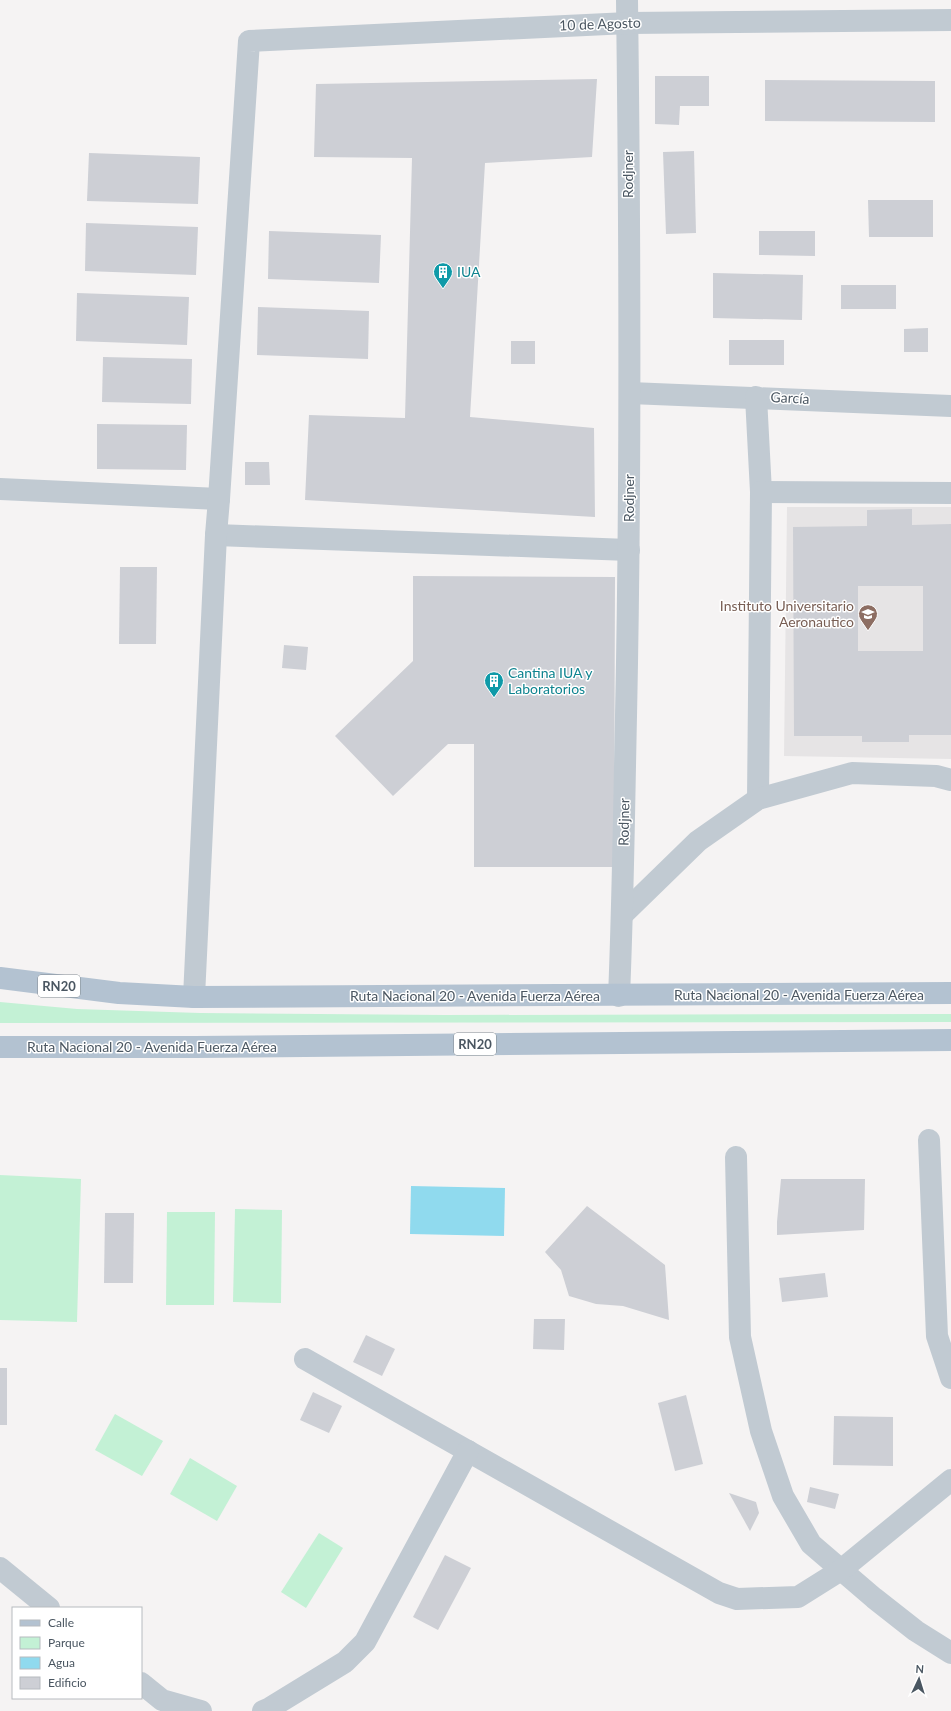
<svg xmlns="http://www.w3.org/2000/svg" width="951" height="1711" viewBox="0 0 951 1711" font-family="Lato,sans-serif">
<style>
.education{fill:#e6e4e5}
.green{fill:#c3f1d5}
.water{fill:#90daee}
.building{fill:#cdcfd5;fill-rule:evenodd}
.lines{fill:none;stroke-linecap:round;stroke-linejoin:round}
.minor{stroke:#c1cad2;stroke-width:22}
.major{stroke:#b3c2d1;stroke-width:22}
.labels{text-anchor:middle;stroke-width:3;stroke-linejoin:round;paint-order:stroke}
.shield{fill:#fff;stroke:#808990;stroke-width:1}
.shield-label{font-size:13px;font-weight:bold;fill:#4a5661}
.street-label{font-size:14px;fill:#4a5661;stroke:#fff}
.culture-label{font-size:14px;fill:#0d838f;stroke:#fff;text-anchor:start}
.education-label{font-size:14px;fill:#785e54;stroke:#fff;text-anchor:end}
</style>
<rect width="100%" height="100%" fill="#f5f3f3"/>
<polygon class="education" points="787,507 951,507 951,759 784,756"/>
<g class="green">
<polygon points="0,1002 77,1009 200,1013 445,1015 951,1014 951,1022 0,1023"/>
<polygon points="0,1175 81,1179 77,1322 0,1320"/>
<polygon points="235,1209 282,1210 281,1303 233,1302"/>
<polygon points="167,1212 215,1212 214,1305 166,1305"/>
<polygon points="115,1414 163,1441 142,1476 95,1450"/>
<polygon points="190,1458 237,1486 217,1521 170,1494"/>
<polygon points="319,1533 343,1548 306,1608 281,1592"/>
</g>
<polygon class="water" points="411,1186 505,1188 504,1236 410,1234"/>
<g class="building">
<polygon points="655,76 709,76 709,106 680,106 679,125 655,124"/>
<polygon points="597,79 592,157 485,163 470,417 594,428 595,517 305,500 309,415 405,418 412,158 314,157 316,84"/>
<polygon points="765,80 935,81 935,122 765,121"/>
<polygon points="694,151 696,233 666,234 663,152"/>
<polygon points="89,153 200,157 198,204 87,201"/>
<polygon points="868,200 933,200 933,237 869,237"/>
<polygon points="86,223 198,227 196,275 85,271"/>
<polygon points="269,231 381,235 379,283 268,279"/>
<polygon points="759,231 815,231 815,256 759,255"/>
<polygon points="713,273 803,275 802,320 713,318"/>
<rect x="841" y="285" width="55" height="24"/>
<polygon points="77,293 189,297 187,345 76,341"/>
<polygon points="258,307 369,311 368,359 257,355"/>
<polygon points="928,328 928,352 904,352 904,329"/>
<rect x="729" y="340" width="55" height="25"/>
<rect x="511" y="341" width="24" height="23"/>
<polygon points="103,357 192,359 191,404 102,402"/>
<polygon points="97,424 187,425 186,470 97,469"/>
<polygon points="245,462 269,462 270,485 245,485"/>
<path d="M912,509V525L951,524V735H909V742H862V736H794L793,527L867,526V510ZM858,586H923V651H858Z"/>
<polygon points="120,567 157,567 156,644 119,644"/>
<polygon points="413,576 615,577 614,867 474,867 474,744 448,744 393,796 335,736 413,661"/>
<polygon points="284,645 308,647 306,670 282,668"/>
<polygon points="781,1179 865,1179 864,1230 777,1235 777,1222"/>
<polygon points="587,1206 665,1265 669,1320 623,1306 596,1304 569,1296 561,1270 545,1252"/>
<polygon points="105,1213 134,1213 133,1283 104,1283"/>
<polygon points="825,1273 828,1297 782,1302 779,1278"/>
<polygon points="534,1319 565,1319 564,1350 533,1349"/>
<polygon points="366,1335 395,1349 382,1376 353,1362"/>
<rect x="0" y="1368" width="7" height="57"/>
<polygon points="313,1392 342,1406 329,1433 300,1420"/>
<polygon points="686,1395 703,1464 675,1471 658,1403"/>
<polygon points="834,1416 893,1417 893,1466 833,1465"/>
<polygon points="810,1487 839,1494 835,1509 807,1502"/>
<polygon points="729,1493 756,1502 759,1513 750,1531"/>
<polygon points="445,1555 471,1568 438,1630 413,1617"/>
</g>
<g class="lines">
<g class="minor">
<polyline points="630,393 951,406"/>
<polyline points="756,397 761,492 758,799"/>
<polyline points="0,489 219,499"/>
<polyline points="761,492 951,493"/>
<polyline points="216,535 629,550"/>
<polyline points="622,915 698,841 758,799 852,773 936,776 951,780"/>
<path d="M619,996C623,902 624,809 626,716C631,477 630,239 627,0"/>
<polyline points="194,997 216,535 219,499 249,41 628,23 951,20"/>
<polyline points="929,1140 937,1336 951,1378"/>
<polyline points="736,1157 740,1337 761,1431 783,1496 811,1544 874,1598 916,1631 951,1653"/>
<polyline points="305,1359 719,1593 737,1599 798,1597 841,1570 951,1480"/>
<polyline points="0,1568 49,1608"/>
<polyline points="141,1683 162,1700 201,1711"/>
<polyline points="263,1711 270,1708 345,1662 365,1642 468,1451"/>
</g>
<g class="major">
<polyline points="0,978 119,993 194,997 951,993"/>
<polyline points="0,1047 195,1047 951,1040"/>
</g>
</g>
<defs>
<g id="building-pin" transform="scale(1)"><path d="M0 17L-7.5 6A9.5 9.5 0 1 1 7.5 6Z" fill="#0f9aa8" stroke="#fff"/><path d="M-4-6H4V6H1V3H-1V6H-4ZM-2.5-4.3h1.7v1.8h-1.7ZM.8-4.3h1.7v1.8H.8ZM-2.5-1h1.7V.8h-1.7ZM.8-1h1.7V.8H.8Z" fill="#fff"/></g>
<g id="university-pin" transform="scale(1)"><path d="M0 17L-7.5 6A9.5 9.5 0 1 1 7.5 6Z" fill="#8d6e63" stroke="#fff"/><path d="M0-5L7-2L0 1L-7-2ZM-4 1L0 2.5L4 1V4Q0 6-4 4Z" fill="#fff"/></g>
</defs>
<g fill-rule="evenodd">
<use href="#building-pin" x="443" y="272"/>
<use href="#university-pin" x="868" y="614"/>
<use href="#building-pin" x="494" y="681"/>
</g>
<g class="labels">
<g class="shield">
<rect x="38" y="975" width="42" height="22" rx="3"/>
<rect x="454" y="1033" width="42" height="22" rx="3"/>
</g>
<g class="shield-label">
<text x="59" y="991">RN20</text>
<text x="475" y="1049">RN20</text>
</g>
<g class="street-label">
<text transform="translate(600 24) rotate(-2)" y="5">10 de Agosto</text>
<text transform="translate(628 174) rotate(-90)" y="5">Rodjner</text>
<text transform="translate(790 398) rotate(3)" y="5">García</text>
<text transform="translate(629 498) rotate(-90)" y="5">Rodjner</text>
<text transform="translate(624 822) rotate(-89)" y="5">Rodjner</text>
<text x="799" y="1000">Ruta Nacional 20 - Avenida Fuerza Aérea</text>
<text x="475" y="1001">Ruta Nacional 20 - Avenida Fuerza Aérea</text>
<text x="152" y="1052">Ruta Nacional 20 - Avenida Fuerza Aérea</text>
</g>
<g class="culture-label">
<text x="457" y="277">IUA</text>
<text x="508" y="678">Cantina IUA y<tspan x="508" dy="16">Laboratorios</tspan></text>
</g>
<g class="education-label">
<text x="854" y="611">Instituto Universitario<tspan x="854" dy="16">Aeronautico</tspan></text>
</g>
</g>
<rect x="12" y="1607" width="130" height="92" fill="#ffffff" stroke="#b7bbc0"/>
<rect x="20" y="1620" width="20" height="6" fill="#b3c2d1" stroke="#b7bbc0"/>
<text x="48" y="1627" font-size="12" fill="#4a5661">Calle</text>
<rect x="20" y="1637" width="20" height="12" fill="#c3f1d5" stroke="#b7bbc0"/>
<text x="48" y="1647" font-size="12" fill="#4a5661">Parque</text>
<rect x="20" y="1657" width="20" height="12" fill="#90daee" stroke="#b7bbc0"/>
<text x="48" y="1667" font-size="12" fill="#4a5661">Agua</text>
<rect x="20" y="1677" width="20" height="12" fill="#cdcfd5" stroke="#b7bbc0"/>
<text x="48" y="1687" font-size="12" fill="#4a5661">Edificio</text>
<g transform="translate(919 1679) rotate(4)" stroke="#ffffff" stroke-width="3" paint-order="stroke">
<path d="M0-3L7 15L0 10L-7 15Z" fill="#4a5661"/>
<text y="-6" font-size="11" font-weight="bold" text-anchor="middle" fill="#4a5661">N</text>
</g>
</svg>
